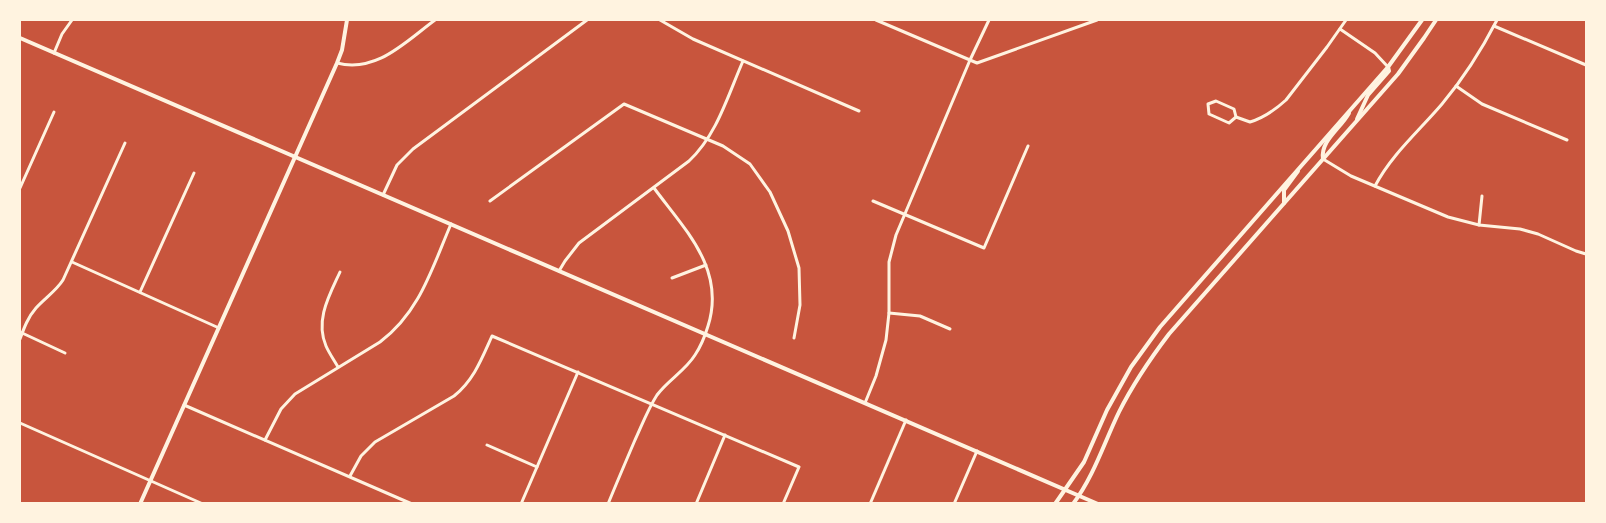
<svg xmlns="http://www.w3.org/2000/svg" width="1606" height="523" viewBox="0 0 1606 523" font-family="'Roboto Condensed',sans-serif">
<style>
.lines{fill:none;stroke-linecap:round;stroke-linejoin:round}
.minor{stroke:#fff3e0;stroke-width:3}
.tertiary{stroke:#fff3e0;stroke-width:4}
.secondary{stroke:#fff3e0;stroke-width:4}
</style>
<rect width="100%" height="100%" fill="#c8553d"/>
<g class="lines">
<g class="minor">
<polyline points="660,20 693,39 859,111"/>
<polyline points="876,20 977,63 1097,20"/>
<polyline points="1494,26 1586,65"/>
<polyline points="1340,29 1375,53 1388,67"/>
<polyline points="54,53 62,34 72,20"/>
<path d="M337,63C377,73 405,42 435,20"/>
<polyline points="1456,86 1482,104 1567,140"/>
<polygon points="1216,101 1234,109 1236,117 1229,123 1209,114 1208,104"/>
<path d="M1236,117L1250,122C1264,118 1275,110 1286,100L1327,47L1346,20"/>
<polyline points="1323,159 1351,176 1448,217 1479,225 1520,229 1538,234 1576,251 1586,254"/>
<path d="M1375,186C1392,154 1419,131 1442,104C1463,79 1482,49 1497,20"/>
<polyline points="20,188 54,112"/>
<polyline points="383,195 397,165 413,149 587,20"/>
<polyline points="490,201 624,104 723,146 750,164 770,192 788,231 799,268 800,305 794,338"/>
<polyline points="873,201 984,248 1028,146"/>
<polyline points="1479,225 1482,196"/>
<polyline points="72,262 219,328"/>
<path d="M559,271L565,261L579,243L689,161C717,135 728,95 743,61"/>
<polyline points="672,278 706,265"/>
<polyline points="140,292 194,173"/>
<polyline points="889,313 920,316 950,329"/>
<polyline points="20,332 65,353"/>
<path d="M20,339C24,328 28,317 36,308C45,298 56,291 63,280L125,143"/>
<path d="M338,367C334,360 329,353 326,346C315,320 329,296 340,272"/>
<polyline points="865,403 876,376 886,340 889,313 889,262 896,235 970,60 989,20"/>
<polyline points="184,405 412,504"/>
<polyline points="20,423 203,504"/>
<path d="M265,440L281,409L295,394L380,342C420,312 432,268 451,224"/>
<polyline points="487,445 537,467"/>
<path d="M350,476L361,456L375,442L454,396C474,380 482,358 492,336L799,467L783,504"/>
<polyline points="521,504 578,372"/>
<path d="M608,504C617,482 626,461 635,440C642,425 648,409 657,395C668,380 685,371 695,355C701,346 705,336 708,326C726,269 685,230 654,188"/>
<polyline points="696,504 725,435"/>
<polyline points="870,504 906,420"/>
<polyline points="954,504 977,451"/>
</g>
<g class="tertiary">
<polyline points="20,38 1098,504"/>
<polyline points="140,504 337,63 342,50 347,20"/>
</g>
<g class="secondary">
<polyline points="1357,119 1368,95 1389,71 1388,67"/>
<path d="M1323,159C1320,141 1341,128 1349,113"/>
<polyline points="1284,203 1284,190 1298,171"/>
<polyline points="1055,504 1084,462 1107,410 1131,367 1160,327 1388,67 1422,20"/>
<path d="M1073,504C1094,476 1104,443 1119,412C1133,384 1150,359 1169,334L1398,74L1424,38L1436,20"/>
</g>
</g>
<rect width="1606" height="523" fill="none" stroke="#fff3e0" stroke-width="42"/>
</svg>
